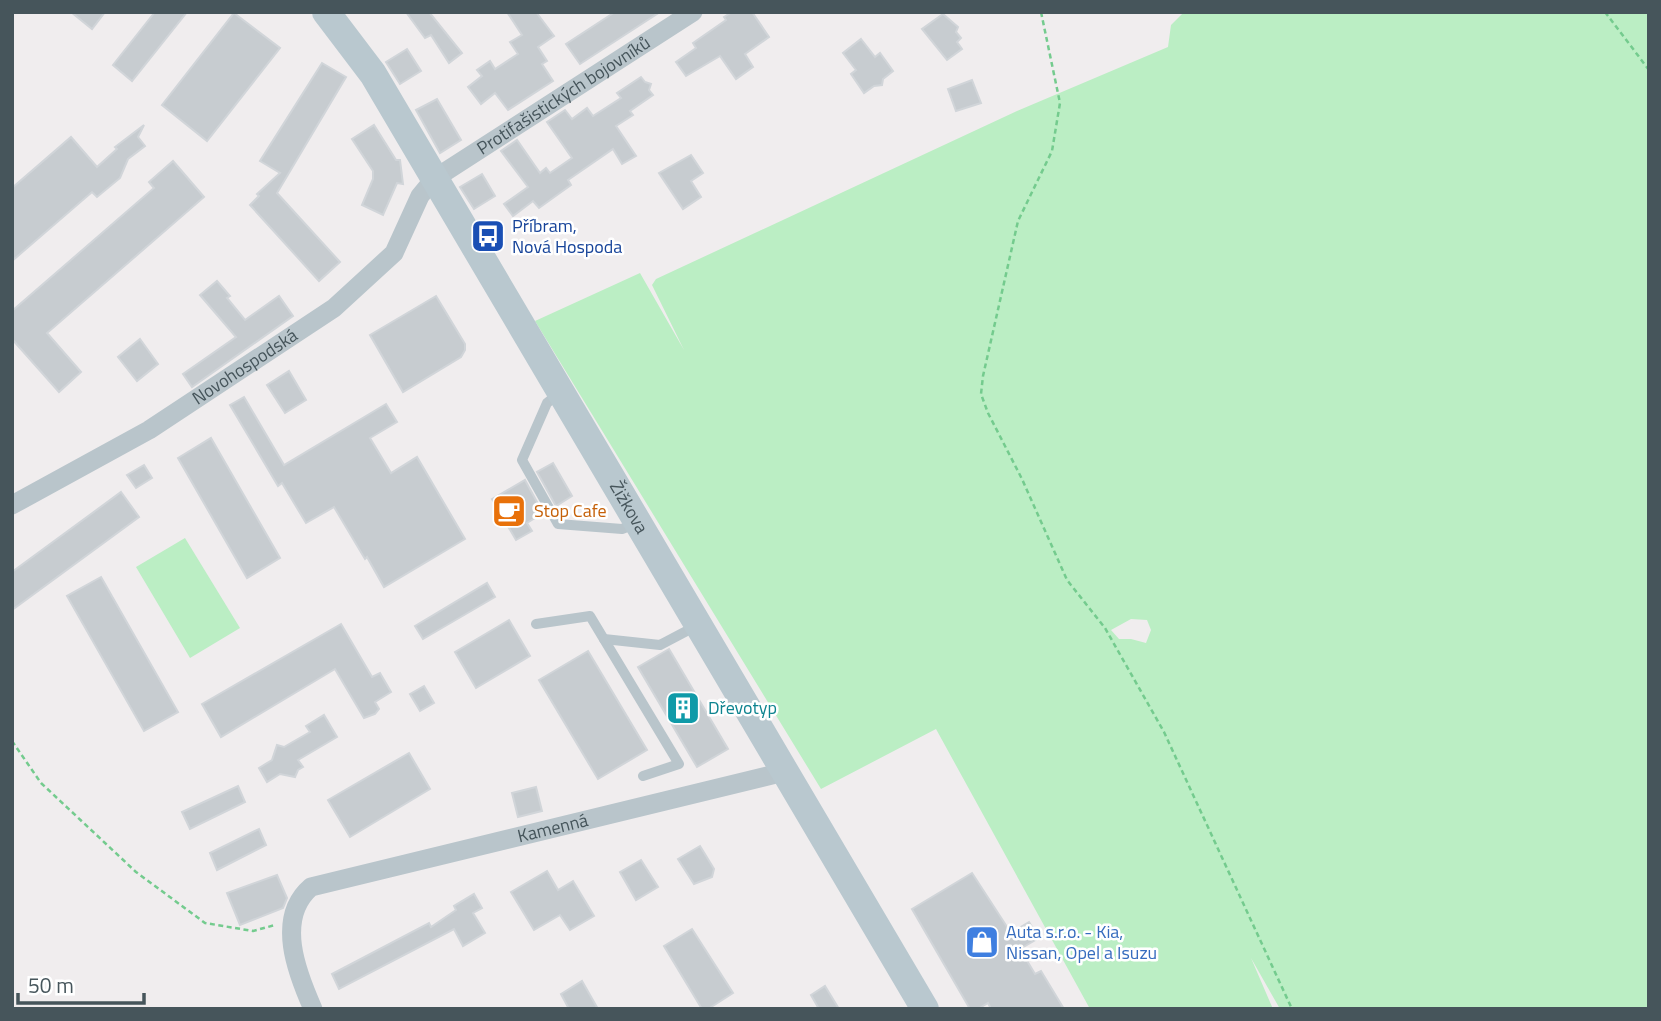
<svg xmlns="http://www.w3.org/2000/svg" width="1661" height="1021" viewBox="0 0 1661 1021" font-family="'Titillium Web',sans-serif">
<style>
.green{fill:#bbeec4;fill-rule:evenodd}
.building{fill:#c7ccd0;stroke:#d1d5d9;stroke-width:2}
.lines{fill:none;stroke-linecap:round;stroke-linejoin:round}
.path{stroke:#74cb8e;stroke-width:2.5;stroke-dasharray:5 3.5;stroke-linecap:butt}
.lane{stroke:#b9c5cb;stroke-width:10}
.street{stroke:#b9c5cb;stroke-width:19}
.secondary{stroke:#b9c8cf;stroke-width:28}
.labels{text-anchor:middle;stroke-width:5;stroke-linejoin:round;paint-order:stroke}
.street-label{font-size:18px;fill:#46555b;stroke:#fff}
.transit-label{font-size:18px;fill:#164399;stroke:#fff;text-anchor:start}
.food-label{font-size:18px;fill:#c56008;stroke:#fff;text-anchor:start}
.culture-label{font-size:18px;fill:#0d838f;stroke:#fff;text-anchor:start}
.shop-label{font-size:18px;fill:#366cbe;stroke:#fff;text-anchor:start}
</style>
<rect width="100%" height="100%" fill="#f0edee"/>
<g class="green">
<path d="M1184,12H1649V1009H1280L1251,958L1273,1009H1090L936,729L821,789L535,321L640,273L684,350L652,285L656,279L1017,111L1168,47L1171,25ZM1131,619L1147,620L1151,630L1146,643L1131,639H1119L1111,630Z"/>
<polygon points="185,538 240,628 190,658 136,567"/>
</g>
<g class="building">
<polygon points="71,12 105,12 92,29"/>
<polygon points="155,12 187,12 132,81 113,65"/>
<polygon points="406,12 429,12 462,53 449,63 431,35 425,38"/>
<polygon points="507,12 536,12 554,36 538,47 547,61 542,64 553,81 508,110 495,93 481,104 468,87 482,76 477,70 490,61 495,69 518,54 510,42 522,35"/>
<polygon points="615,12 660,12 580,64 566,44"/>
<polygon points="732,12 752,12 769,37 745,54 753,67 736,79 720,56 686,76 676,62 696,48 693,43 726,20 724,17"/>
<polygon points="234,13 280,48 207,141 162,105"/>
<polygon points="943,14 958,27 956,32 961,38 957,42 962,49 947,60 922,29"/>
<polygon points="861,39 875,57 880,53 893,71 883,79 882,85 874,86 864,93 851,74 856,70 843,53"/>
<polygon points="407,49 421,71 400,84 386,62"/>
<polygon points="322,63 346,77 277,193 340,262 319,281 250,205 259,196 257,194 280,173 260,161"/>
<polygon points="641,77 645,82 651,84 649,90 653,95 630,111 633,115 616,126 636,156 622,164 613,149 568,180 571,185 539,208 533,201 513,216 504,204 528,187 501,151 517,140 540,173 546,168 550,173 572,158 547,122 565,110 572,119 587,108 593,116 621,98 617,93"/>
<polygon points="972,80 981,103 956,111 948,89"/>
<polygon points="437,99 461,140 440,153 416,110"/>
<polygon points="144,125 138,137 145,146 128,159 120,178 97,197 92,192 12,261 12,188 71,137 97,167 117,149 115,147"/>
<polygon points="374,125 396,160 400,160 403,184 397,183 383,215 362,205 373,179 373,171 352,139"/>
<polygon points="691,155 703,173 691,181 701,197 683,209 659,173"/>
<polygon points="173,161 204,197 47,333 81,372 59,392 12,339 12,311 154,188 149,182"/>
<polygon points="482,174 495,196 474,209 460,187"/>
<polygon points="217,281 230,296 227,298 245,320 279,296 293,316 192,387 183,374 236,337 200,295"/>
<polygon points="436,296 465,344 465,350 461,357 403,392 370,335"/>
<polygon points="140,339 158,364 137,381 118,357"/>
<polygon points="289,371 306,400 285,413 267,385"/>
<polygon points="244,397 284,465 386,404 397,422 370,438 391,473 417,457 465,539 384,587 367,557 365,559 334,507 306,523 282,483 278,486 230,405"/>
<polygon points="211,438 280,558 247,578 178,458"/>
<polygon points="553,463 572,496 556,506 537,472"/>
<polygon points="144,465 152,478 136,488 127,475"/>
<polygon points="525,480 543,513 527,523 532,531 516,540 492,499"/>
<polygon points="121,492 139,517 12,610 12,572"/>
<polygon points="101,577 178,712 144,731 67,596"/>
<polygon points="487,583 495,597 423,639 415,626"/>
<polygon points="509,620 530,656 476,688 455,652"/>
<polygon points="341,624 372,677 380,673 391,692 375,702 379,709 375,714 364,718 335,669 221,737 202,704"/>
<polygon points="669,649 728,749 697,767 638,667"/>
<polygon points="588,651 647,750 598,779 539,680"/>
<polygon points="424,686 434,703 420,711 410,694"/>
<polygon points="324,715 337,737 298,760 303,767 298,770 295,777 280,774 267,782 259,768 272,760 277,745 284,747 310,732 306,726"/>
<polygon points="409,753 430,789 350,837 328,800"/>
<polygon points="238,786 245,802 190,829 182,812"/>
<polygon points="536,787 542,811 518,817 512,793"/>
<polygon points="259,829 266,845 217,870 210,853"/>
<polygon points="700,846 714,869 712,877 694,884 678,859"/>
<polygon points="641,860 658,887 636,900 620,872"/>
<polygon points="547,871 558,890 573,881 594,916 570,930 560,915 534,930 511,892"/>
<polygon points="972,873 1011,933 1029,922 1039,938 1020,949 1035,974 1041,971 1064,1009 991,1009 988,1003 978,1009 970,1009 912,909"/>
<polygon points="277,875 287,898 283,908 240,925 227,893"/>
<polygon points="474,894 482,908 473,913 485,933 463,946 454,929 339,989 332,974 429,923 431,927 456,910 454,906"/>
<polygon points="692,929 733,993 708,1009 702,1009 664,946"/>
<polygon points="582,981 598,1009 569,1009 561,994"/>
<polygon points="825,986 839,1009 819,1009 811,995"/>
</g>
<g class="lines">
<g class="path">
<polyline points="1041,12 1060,103 1052,151 1018,221 983,376 981,394 988,413 1022,479 1067,580 1105,628 1164,732 1292,1009"/>
<polyline points="1605,12 1649,70"/>
<polyline points="12,741 41,783 136,872 205,923 253,931 275,925"/>
</g>
<g class="lane">
<polyline points="557,395 547,403 522,460 558,524 622,529 635,524"/>
<polyline points="536,624 590,616 679,764 643,776"/>
<polyline points="604,639 660,645 698,625"/>
</g>
<g class="street">
<path id="s1" d="M12,505L149,430L334,308L394,253L420,196L434,179L693,12"/>
<path id="s2" d="M313,1009C297,973 275,918 311,887L784,772"/>
</g>
<path class="secondary" id="s3" d="M326,12L373,74L925,1009"/>
</g>
<defs>
<g id="bus-square" transform="scale(1.75)"><rect x="-9" y="-9" width="18" height="18" rx="4" fill="#1a4fb4" stroke="#fff"/><path d="M-5-6H5V4H4V6H2V4H-2V6H-4V4H-5ZM-3.5-4V0h7V-4ZM-3.5 1.2v1.5H-2V1.2ZM2 1.2v1.5H3.5V1.2Z" fill="#fff"/></g>
<g id="cafe-square" transform="scale(1.75)"><rect x="-9" y="-9" width="18" height="18" rx="4" fill="#e8710a" stroke="#fff"/><path d="M-5.5-4.5H6V0H3Q3 3.5 0 3.5H-2.5Q-5.5 3.5-5.5 0ZM3-3.2v2h1.7v-2ZM-6 4.5H4V6H-6Z" fill="#fff"/></g>
<g id="building-square" transform="scale(1.75)"><rect x="-9" y="-9" width="18" height="18" rx="4" fill="#0f9aa8" stroke="#fff"/><path d="M-4-6H4V6H1V3H-1V6H-4ZM-2.5-4.3h1.7v1.8h-1.7ZM.8-4.3h1.7v1.8H.8ZM-2.5-1h1.7V.8h-1.7ZM.8-1h1.7V.8H.8Z" fill="#fff"/></g>
<g id="shop-square" transform="scale(1.75)"><rect x="-9" y="-9" width="18" height="18" rx="4" fill="#3f7fe0" stroke="#fff"/><path d="M-5-2.5h2.3a2.7 3.5 0 0 1 5.4 0H5L5.5 6h-11ZM-1.5-2.5h3a1.5 2.3 0 0 0-3 0Z" fill="#fff"/></g>
</defs>
<g fill-rule="evenodd">
<use href="#bus-square" x="488" y="236"/>
<use href="#cafe-square" x="509" y="511"/>
<use href="#building-square" x="683" y="708"/>
<use href="#shop-square" x="982" y="942"/>
</g>
<g class="labels">
<g class="street-label">
<text dy="6" stroke="none"><textPath href="#s1" startOffset="698">Protifašistických bojovníků</textPath></text>
<text dy="6" stroke="none"><textPath href="#s1" startOffset="271">Novohospodská</textPath></text>
<text dy="6" stroke="none"><textPath href="#s3" startOffset="581">Žižkova</textPath></text>
<text dy="6" stroke="none"><textPath href="#s2" startOffset="380">Kamenná</textPath></text>
</g>
<g class="transit-label">
<text x="512" y="232">Příbram,<tspan x="512" dy="21">Nová Hospoda</tspan></text>
</g>
<g class="food-label">
<text x="534" y="517">Stop Cafe</text>
</g>
<g class="culture-label">
<text x="708" y="714">Dřevotyp</text>
</g>
<g class="shop-label">
<text x="1006" y="938">Auta s.r.o. - Kia,<tspan x="1006" dy="21">Nissan, Opel a Isuzu</tspan></text>
</g>
</g>
<rect width="1661" height="1021" fill="none" stroke="#46555b" stroke-width="28"/>
<path d="M18 993v10h126v-10" fill="none" stroke="#46555b" stroke-width="3.5"/>
<text x="28" y="993" font-size="21" fill="#46555b" stroke="#ffffff" stroke-width="5" paint-order="stroke">50 m</text>
</svg>
